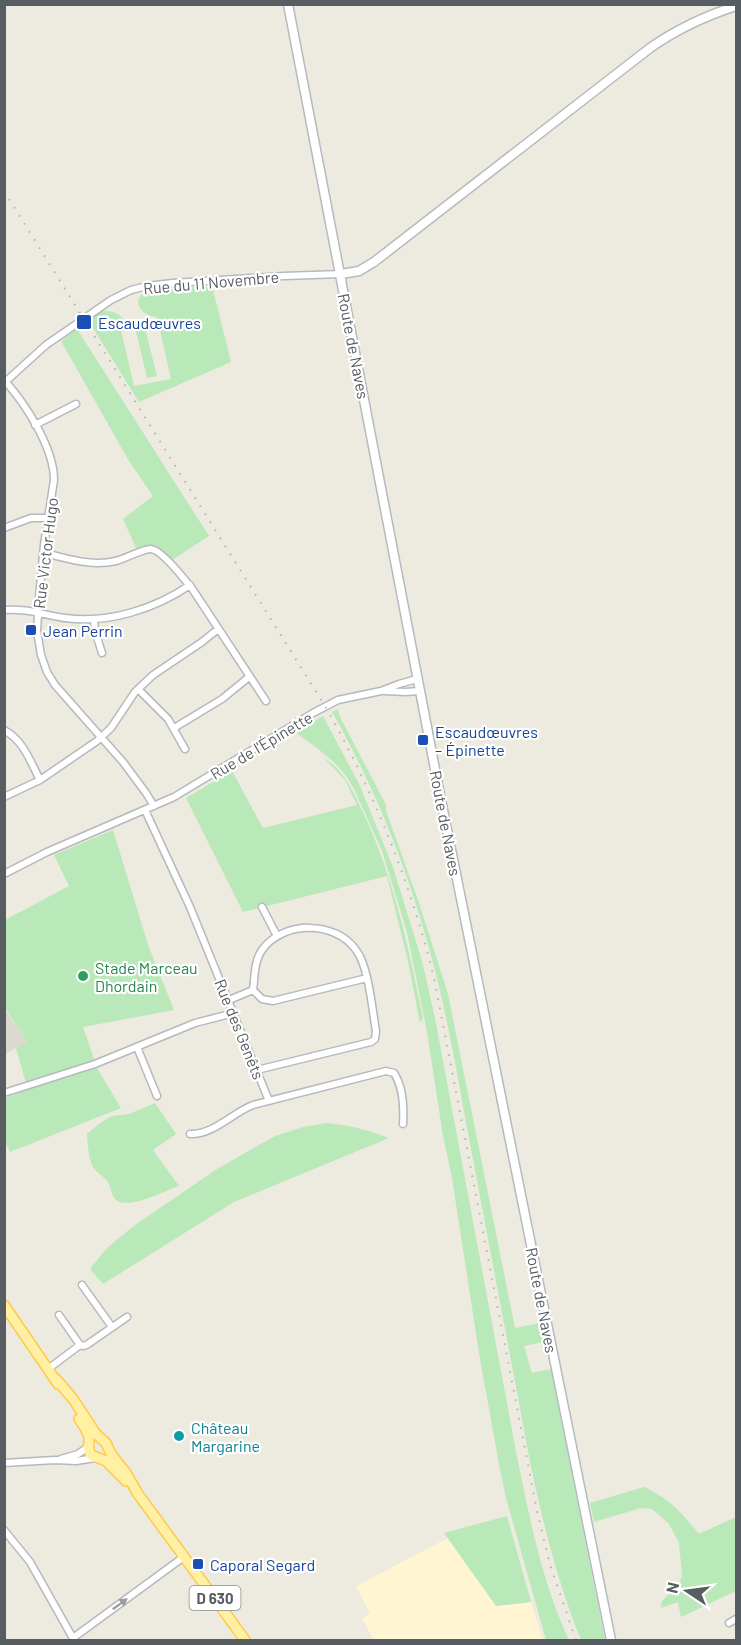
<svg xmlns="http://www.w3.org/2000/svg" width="741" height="1645" viewBox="0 0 741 1645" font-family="Barlow,sans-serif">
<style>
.commercial{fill:#fff5d3}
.education{fill:#ddd9ce}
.green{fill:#b9e8b9}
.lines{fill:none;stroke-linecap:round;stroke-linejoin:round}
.street-casing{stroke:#b5b8be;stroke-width:9}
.secondary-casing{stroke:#b5bac0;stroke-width:11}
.primary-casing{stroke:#ffcb47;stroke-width:12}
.street{stroke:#fff;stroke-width:6}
.secondary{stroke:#fff;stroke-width:8}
.primary{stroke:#fff0a3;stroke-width:9}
.rail{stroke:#b2b3b3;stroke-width:2;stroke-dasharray:1.5 8;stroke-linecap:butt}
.oneway{fill:#9b9ea1}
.transit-dot{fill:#1a4fb4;stroke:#fff;stroke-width:2}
.leisure-dot{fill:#2e9e5b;stroke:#fff;stroke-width:2}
.culture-dot{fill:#0f9aa8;stroke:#fff;stroke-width:2}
.labels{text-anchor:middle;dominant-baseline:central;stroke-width:4.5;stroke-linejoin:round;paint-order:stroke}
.shield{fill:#fff;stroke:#8a8e91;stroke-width:1.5}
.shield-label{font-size:15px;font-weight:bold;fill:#585d62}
.street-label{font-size:16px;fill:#585d62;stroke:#fff}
.transit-label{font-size:16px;fill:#164399;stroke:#fff;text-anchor:start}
.leisure-label{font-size:16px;fill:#27864d;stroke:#fff;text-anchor:start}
.culture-label{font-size:16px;fill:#0d838f;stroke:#fff;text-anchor:start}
</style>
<rect width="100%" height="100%" fill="#edeadf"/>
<path class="commercial" d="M448,1538L496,1606L531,1602L543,1640H371L373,1639L362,1618L370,1614L356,1586Z"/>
<path class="education" d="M4,1008L27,1042L5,1054H4Z"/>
<path class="green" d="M212,286L231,362L139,402L88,320L102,310C113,312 122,312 125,325L120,326L134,386L171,379L157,317C140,316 130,299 148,290Z
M134,323L144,324L157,376L147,378Z
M77,329L209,536L172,560L155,545L146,546L137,550L123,519L153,496L129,461L61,341Z
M338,709L340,717L386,805V811L419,903L448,994L515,1328L540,1323L544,1342L524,1346L532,1373L551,1369L605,1640H581C558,1583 544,1527 531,1467C512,1364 492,1262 473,1159C460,1093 450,1025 432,959C409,872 376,789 332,712Z
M323,716L360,786L393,867L422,961L435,1018L517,1457C530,1519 542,1583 569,1640H546L506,1498L499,1464L480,1359L452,1178L443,1136L427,1032L407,932L382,851L355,791L347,777L336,764L317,748L295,732Z
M324,758C343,769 353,791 362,810C394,878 408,945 423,1018L420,1023L408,961L387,876L243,912L186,798L232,771L263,828L357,805L345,780Z
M113,830L148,945L174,1010L83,1027L97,1068L121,1108L10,1152L5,1142V1098L28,1090L16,1048L27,1042L5,1008V920L69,886L54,855Z
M155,1103L176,1134L153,1150L179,1186C165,1191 129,1210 116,1200C110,1195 112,1185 106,1180C102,1175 96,1172 93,1167C88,1157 88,1144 87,1134L99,1124L112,1116L129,1114Z
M326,1123C349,1125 368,1130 389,1138L234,1202L103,1284L90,1269L107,1248L135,1225L217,1169L275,1136L303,1127Z
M644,1487C671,1500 681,1512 699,1534L736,1517V1591L681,1617L678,1602L661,1608L662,1601L680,1582L682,1575L679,1543L669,1524L652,1509L641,1508L594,1522L590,1503Z
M507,1516L531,1602L496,1606L444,1533Z"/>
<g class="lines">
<g class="street-casing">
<path id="street" d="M6,382C26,405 54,448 54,480L44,545L39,598L37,631L41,655L47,672L55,685L123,762L146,793L154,806
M4,383L46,345L111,300L131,290L147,286L173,283L284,276L341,274
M35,425L76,404
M4,528L31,518H48
M43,553C68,558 90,567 116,561C124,559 145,548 151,549C162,550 186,581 193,590L266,701
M4,610C26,608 44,615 65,618C108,624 155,609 190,585
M94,619L95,631L102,653
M138,689L168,719L185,749
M384,691L406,692L419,691
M174,728L222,699L249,677
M4,730C24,741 30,761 40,780
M4,797L40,780L97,741L111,728L135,692L153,675L202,642L218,629
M145,810L190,907L269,1101
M4,874L47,852L174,797L313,713L338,700L381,691L399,684L417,679
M262,907L277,936
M253,990C255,976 254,961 262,950C283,920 336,921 356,950C369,967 372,1009 376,1031L375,1039L371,1042L257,1070
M253,990L262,999L273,1001L367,978
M229,1000L253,990
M137,1047L157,1096
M4,1093L95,1064L195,1023L234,1013
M190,1134C213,1135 232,1113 253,1105L386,1071L394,1073C403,1087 404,1108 403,1124
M82,1285L112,1327
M59,1315L80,1345
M48,1369L80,1345L84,1346L88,1344L127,1317
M61,1459L78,1454L88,1447
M4,1463L55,1460L76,1461L95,1458
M4,1530L30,1562L74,1640
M729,1623L736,1619
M73,1638L185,1556"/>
</g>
<g class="secondary-casing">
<path id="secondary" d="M288,4L440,795L611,1640
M341,274L359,271L374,262L650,48C677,29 705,16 736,6"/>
</g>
<g class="primary-casing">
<path id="primary" d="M4,1305L58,1384
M56,1379L73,1399L96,1434L106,1443L111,1454L126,1473L138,1494L245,1640
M79,1419C83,1425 89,1432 89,1439C89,1446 87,1449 91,1455L106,1461L126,1481"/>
</g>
<use href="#street" class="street"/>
<use href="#secondary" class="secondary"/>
<use href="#primary" class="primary"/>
<path class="rail" d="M4,191L328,711C375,795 411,884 434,978L537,1511L550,1565L576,1640"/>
</g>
<defs><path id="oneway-solid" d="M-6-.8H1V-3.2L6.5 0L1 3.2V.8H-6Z" transform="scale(1.5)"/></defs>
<use class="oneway" href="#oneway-solid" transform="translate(120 1604) rotate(-36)"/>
<g class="transit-dot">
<rect x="76" y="314" width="16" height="16" rx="3"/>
<rect x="25" y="624" width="12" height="12" rx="3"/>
<rect x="417" y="734" width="12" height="12" rx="3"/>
<rect x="192" y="1558" width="12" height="12" rx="3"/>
</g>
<circle class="leisure-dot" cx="83" cy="976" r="6"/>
<circle class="culture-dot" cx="179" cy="1436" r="6"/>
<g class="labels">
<rect class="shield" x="189.5" y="1586" width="51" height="24" rx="4.5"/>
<g class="shield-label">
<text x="215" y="1598">D 630</text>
</g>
<g class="street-label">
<text transform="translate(211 282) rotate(-5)">Rue du 11 Novembre</text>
<text transform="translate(354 346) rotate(79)">Route de Naves</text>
<text transform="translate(45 553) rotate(-83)">Rue Victor Hugo</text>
<text transform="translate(261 745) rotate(-31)">Rue de l'Épinette</text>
<text transform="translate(446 823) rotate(79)">Route de Naves</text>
<text transform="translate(240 1029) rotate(68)">Rue des Genêts</text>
<text transform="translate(542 1300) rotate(79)">Route de Naves</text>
</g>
<g class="transit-label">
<text x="98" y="322">Escaudœuvres</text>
<text x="43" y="630">Jean Perrin</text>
<text x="435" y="731">Escaudœuvres<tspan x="435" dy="18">– Épinette</tspan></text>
<text x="210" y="1564">Caporal Segard</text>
</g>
<g class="leisure-label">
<text x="95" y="967">Stade Marceau<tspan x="95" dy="18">Dhordain</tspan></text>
</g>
<g class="culture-label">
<text x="191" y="1427">Château<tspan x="191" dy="18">Margarine</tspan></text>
</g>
</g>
<rect width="741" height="1645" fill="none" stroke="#585d62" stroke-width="12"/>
<g transform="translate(687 1591) rotate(283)" stroke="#ffffff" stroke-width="4.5" paint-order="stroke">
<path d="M0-4.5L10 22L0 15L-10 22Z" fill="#585d62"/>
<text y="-9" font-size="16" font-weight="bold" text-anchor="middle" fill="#585d62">N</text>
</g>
</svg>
